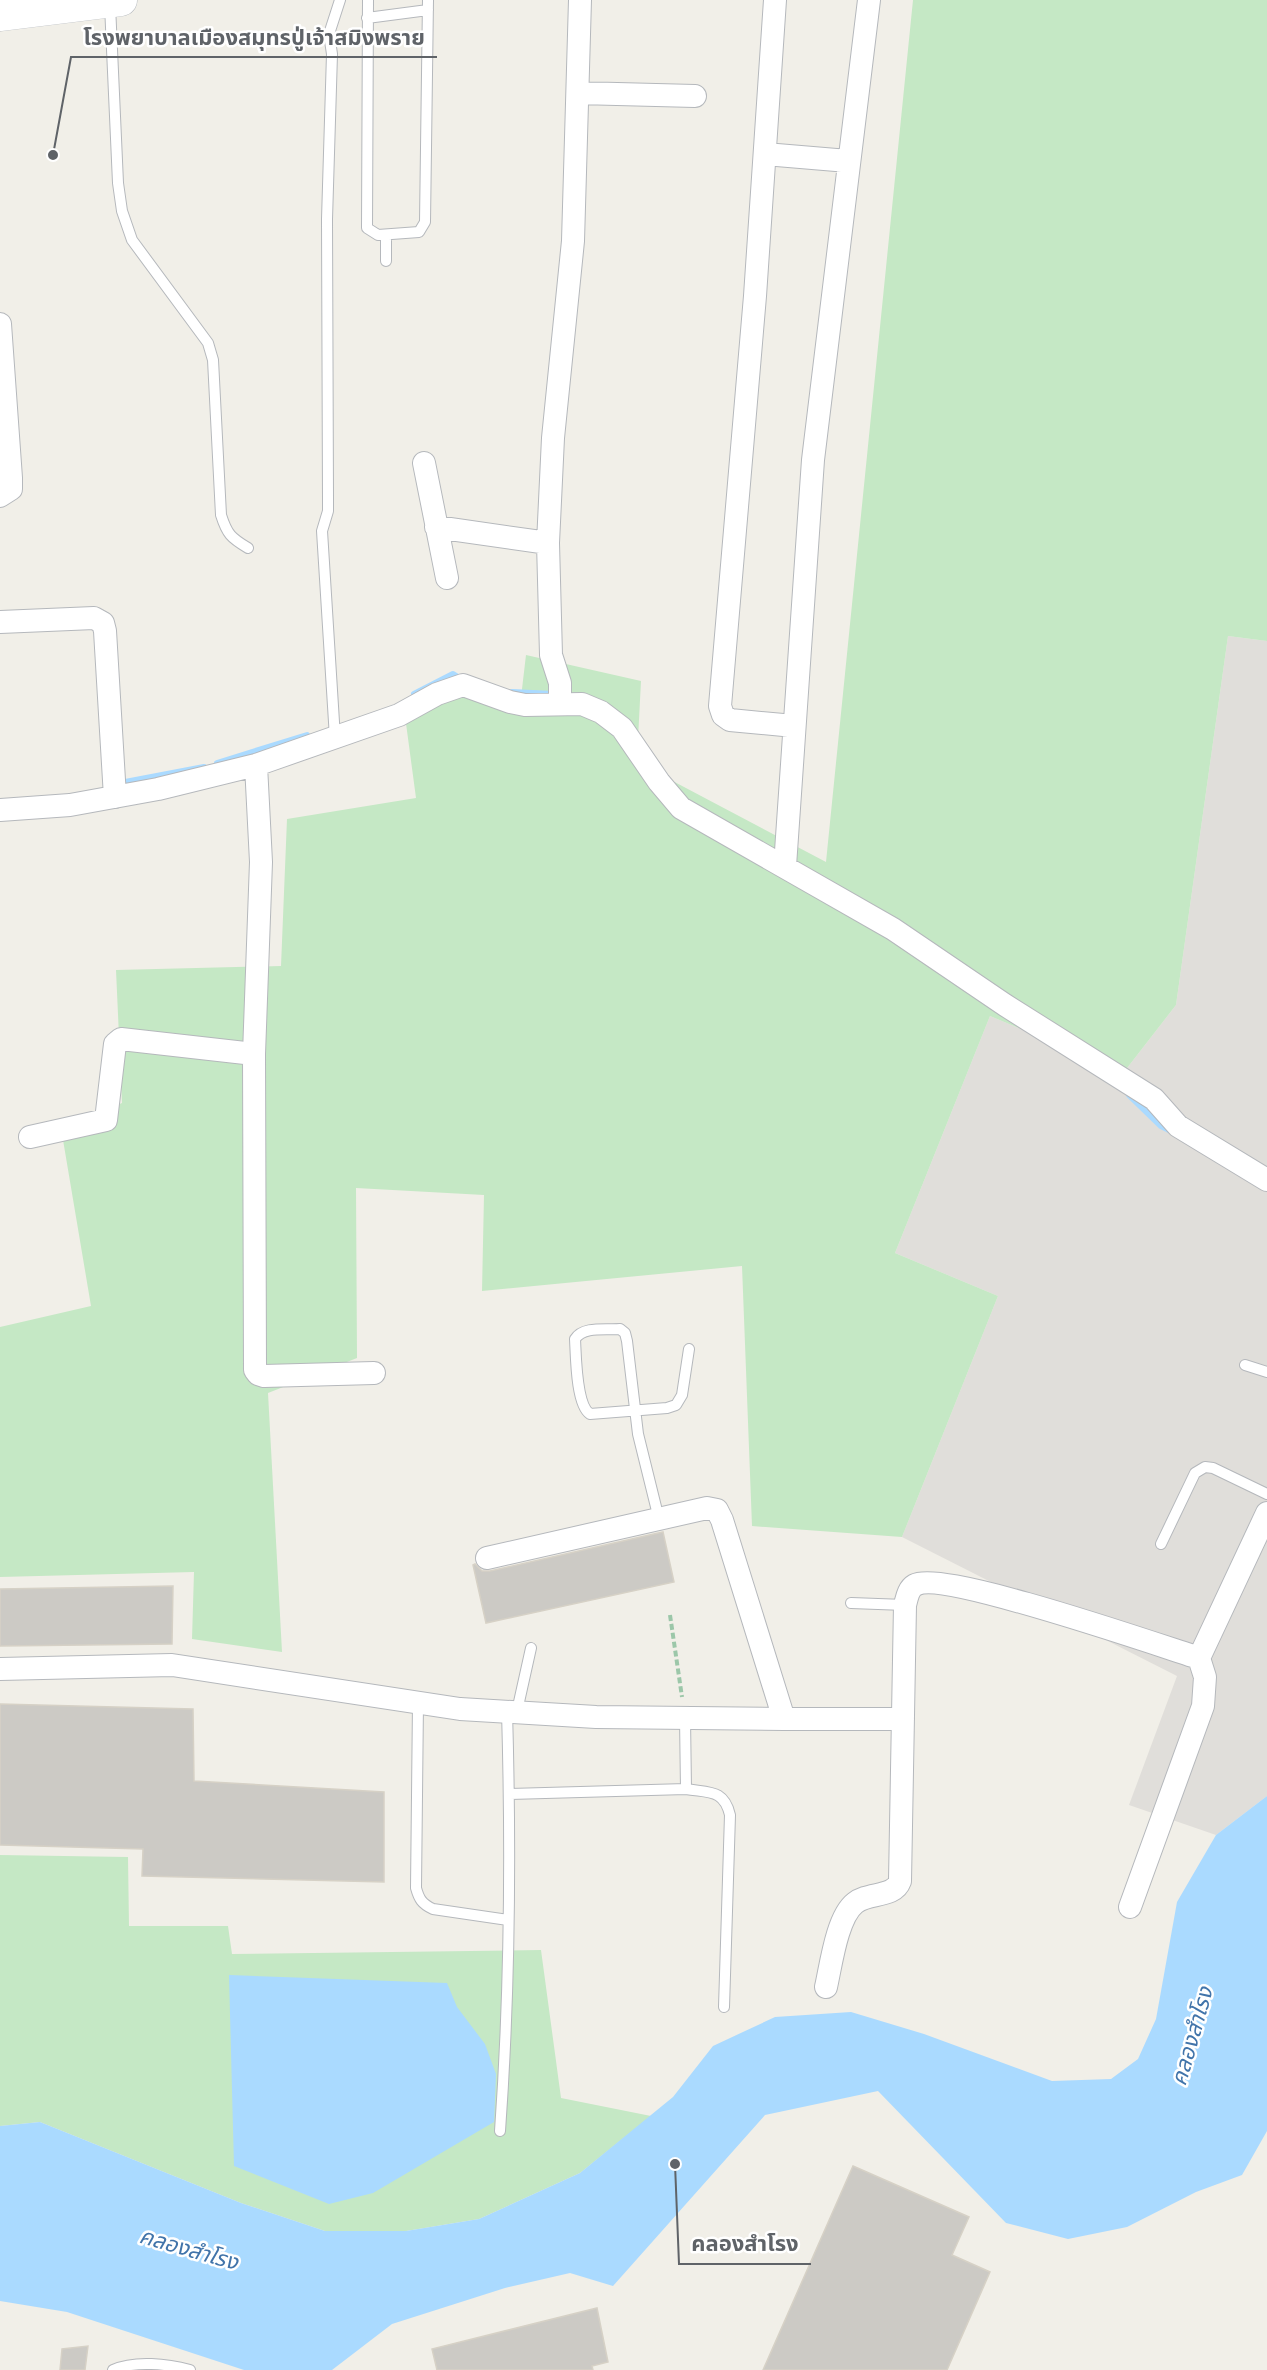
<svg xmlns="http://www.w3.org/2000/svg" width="1267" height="2370" viewBox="0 0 1267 2370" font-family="'Golos Text','Noto Sans Thai',sans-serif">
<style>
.industrial{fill:#e0deda}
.green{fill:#c5e8c5}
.water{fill:#aadaff}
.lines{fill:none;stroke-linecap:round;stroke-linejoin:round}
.stream{stroke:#aadaff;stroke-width:6}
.building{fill:#cccac5;stroke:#d6d1c6;stroke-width:1.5}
.lane-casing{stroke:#b5b8bc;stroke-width:12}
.street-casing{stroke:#b5b8bc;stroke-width:24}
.secondary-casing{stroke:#b6babf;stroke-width:33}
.path{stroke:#9cc7a9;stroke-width:4;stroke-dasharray:6 3;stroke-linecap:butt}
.lane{stroke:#fff;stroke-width:10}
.street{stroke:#fff;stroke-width:22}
.secondary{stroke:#fff;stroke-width:32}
.labels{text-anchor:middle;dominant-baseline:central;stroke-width:5;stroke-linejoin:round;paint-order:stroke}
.water-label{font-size:22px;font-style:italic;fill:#4174aa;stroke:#fff}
.leader{fill:none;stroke:#5f6368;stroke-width:2}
.callout-dot{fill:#5f6368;stroke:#fff;stroke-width:2}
.callout-label{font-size:22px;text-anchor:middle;font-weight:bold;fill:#5f6368;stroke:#fff;stroke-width:5;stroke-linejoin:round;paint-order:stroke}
</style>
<rect width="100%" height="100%" fill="#f1efe8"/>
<path class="industrial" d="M1228,636L1267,641V1796L1216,1835L1129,1805L1177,1676L902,1537L998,1296L895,1253L990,1016L1124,1072L1176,1005Z"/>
<path class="green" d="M913,0H1267V641L1228,636L1176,1005L1124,1072L990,1016L895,1253L998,1296L902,1537L752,1526L742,1266L482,1291L484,1195L356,1188L357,1358L268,1393L282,1652L192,1639L194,1572L0,1577V1327L91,1306L61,1128L122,1103L116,970L281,966L287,819L416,798L403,701L458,696L520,706L526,655L641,681L638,739L667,778L826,862Z
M0,1855L128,1857L129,1926H228L232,1954L541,1950L561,2098L651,2116L580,2173L479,2219L406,2231H325L241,2203L40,2122L0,2126Z"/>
<path class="water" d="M1267,1796V2131L1242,2175L1196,2192L1127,2227L1068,2239L1006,2223L878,2091L765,2115L613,2286L570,2273L505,2288L392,2324L332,2370H244L67,2312L0,2301V2126L40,2122L241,2203L325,2231H406L479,2219L580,2173L673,2097L713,2046L775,2017L851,2012L924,2034L1052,2081L1111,2079L1138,2059L1156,2019L1177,1902L1216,1835Z
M229,1975L447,1983L457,2007L485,2044L496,2074L494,2122L373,2193L329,2204L234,2166Z"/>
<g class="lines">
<path class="stream" d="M512,692L553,694
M414,694L453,674L461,679
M217,763L307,735
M120,783L204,767
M1129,1095L1161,1126L1171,1131"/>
</g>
<path class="building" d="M663,1532L674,1582L486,1623L473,1565L475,1564L482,1571H490Z
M173,1586L172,1644L0,1646V1589Z
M0,1704L193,1709L194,1781L384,1792V1882L142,1876L143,1849L0,1845Z
M853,2166L969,2217L952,2255L990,2272L947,2370H763Z
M597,2308L608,2362L592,2366L593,2370H437L432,2349Z
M88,2346L85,2370H60L62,2349Z"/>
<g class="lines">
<g class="lane-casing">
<path id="lane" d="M368,0L367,228L378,235L419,232L425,222L428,0
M110,5L118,183L122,211L132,240L208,343L213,360L221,515C227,534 231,538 248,548
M367,18L428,10
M386,261V235
M335,738L322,531L328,511V499L327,219L332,54L329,34L340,0
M1245,1365L1267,1372
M659,1519L638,1434L627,1341L625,1333L620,1329C605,1330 583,1326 575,1339C576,1356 576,1405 590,1414L667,1408L676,1405L682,1395L689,1349
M1161,1544L1195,1473L1205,1467L1213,1468L1267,1494
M851,1603L905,1605
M418,1703L416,1888C419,1899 422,1904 433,1909L508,1920
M517,1711L531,1648
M685,1718L686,1789C709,1793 724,1789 730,1815L724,2007
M510,1794L686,1789
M500,2131C510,1991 511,1850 507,1711
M113,2370C135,2360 168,2364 190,2370"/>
</g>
<g class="street-casing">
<path id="street" d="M775,0L755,296L720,706L723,715L730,720L794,726
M578,93L695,96
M765,154L848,161
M0,324L11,478V489L0,496
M424,463L447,578
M436,527L548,543L553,438L573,241L580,0
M548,543L551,655L560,683V704
M0,622L94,618L103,623L105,631L115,797
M0,810L70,805L158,789L256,765L399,715L437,694L463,685L510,702L525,705L582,704L601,712L622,728L659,782L681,808L893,929L1005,1005L1154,1099L1178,1126L1267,1180
M785,866L813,460L869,0
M254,1054L255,1370L258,1374L264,1376L374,1373
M30,1137L106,1120L115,1044L121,1039L254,1054L261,862L256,765
M487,1558L707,1508L717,1510L722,1520L784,1719H903
M0,1669L172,1665L460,1709L596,1717L784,1719
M1130,1907L1203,1706L1205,1677L1199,1658
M826,1987C831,1965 837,1917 855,1903C868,1892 894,1898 900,1881L905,1605C907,1598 908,1589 915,1585C942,1570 1158,1645 1199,1658L1267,1513"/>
</g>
<g class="secondary-casing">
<path id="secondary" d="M0,15L121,0"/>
</g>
<path class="path" d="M670,1615L682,1697"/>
<use href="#lane" class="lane"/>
<use href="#street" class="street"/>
<use href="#secondary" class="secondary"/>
</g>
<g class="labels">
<g class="water-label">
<text transform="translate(1191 2036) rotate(-74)">คลองสำโรง</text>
<text transform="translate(189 2248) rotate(16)">คลองสำโรง</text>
</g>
</g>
<path class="leader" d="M53 155L71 57H437M675 2164L679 2264H811"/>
<g class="callout-dot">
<circle cx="53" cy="155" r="6"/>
<circle cx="675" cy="2164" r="6"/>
</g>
<g class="callout-label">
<text x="254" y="45">โรงพยาบาลเมืองสมุทรปู่เจ้าสมิงพราย</text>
<text x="745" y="2251">คลองสำโรง</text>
</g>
</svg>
